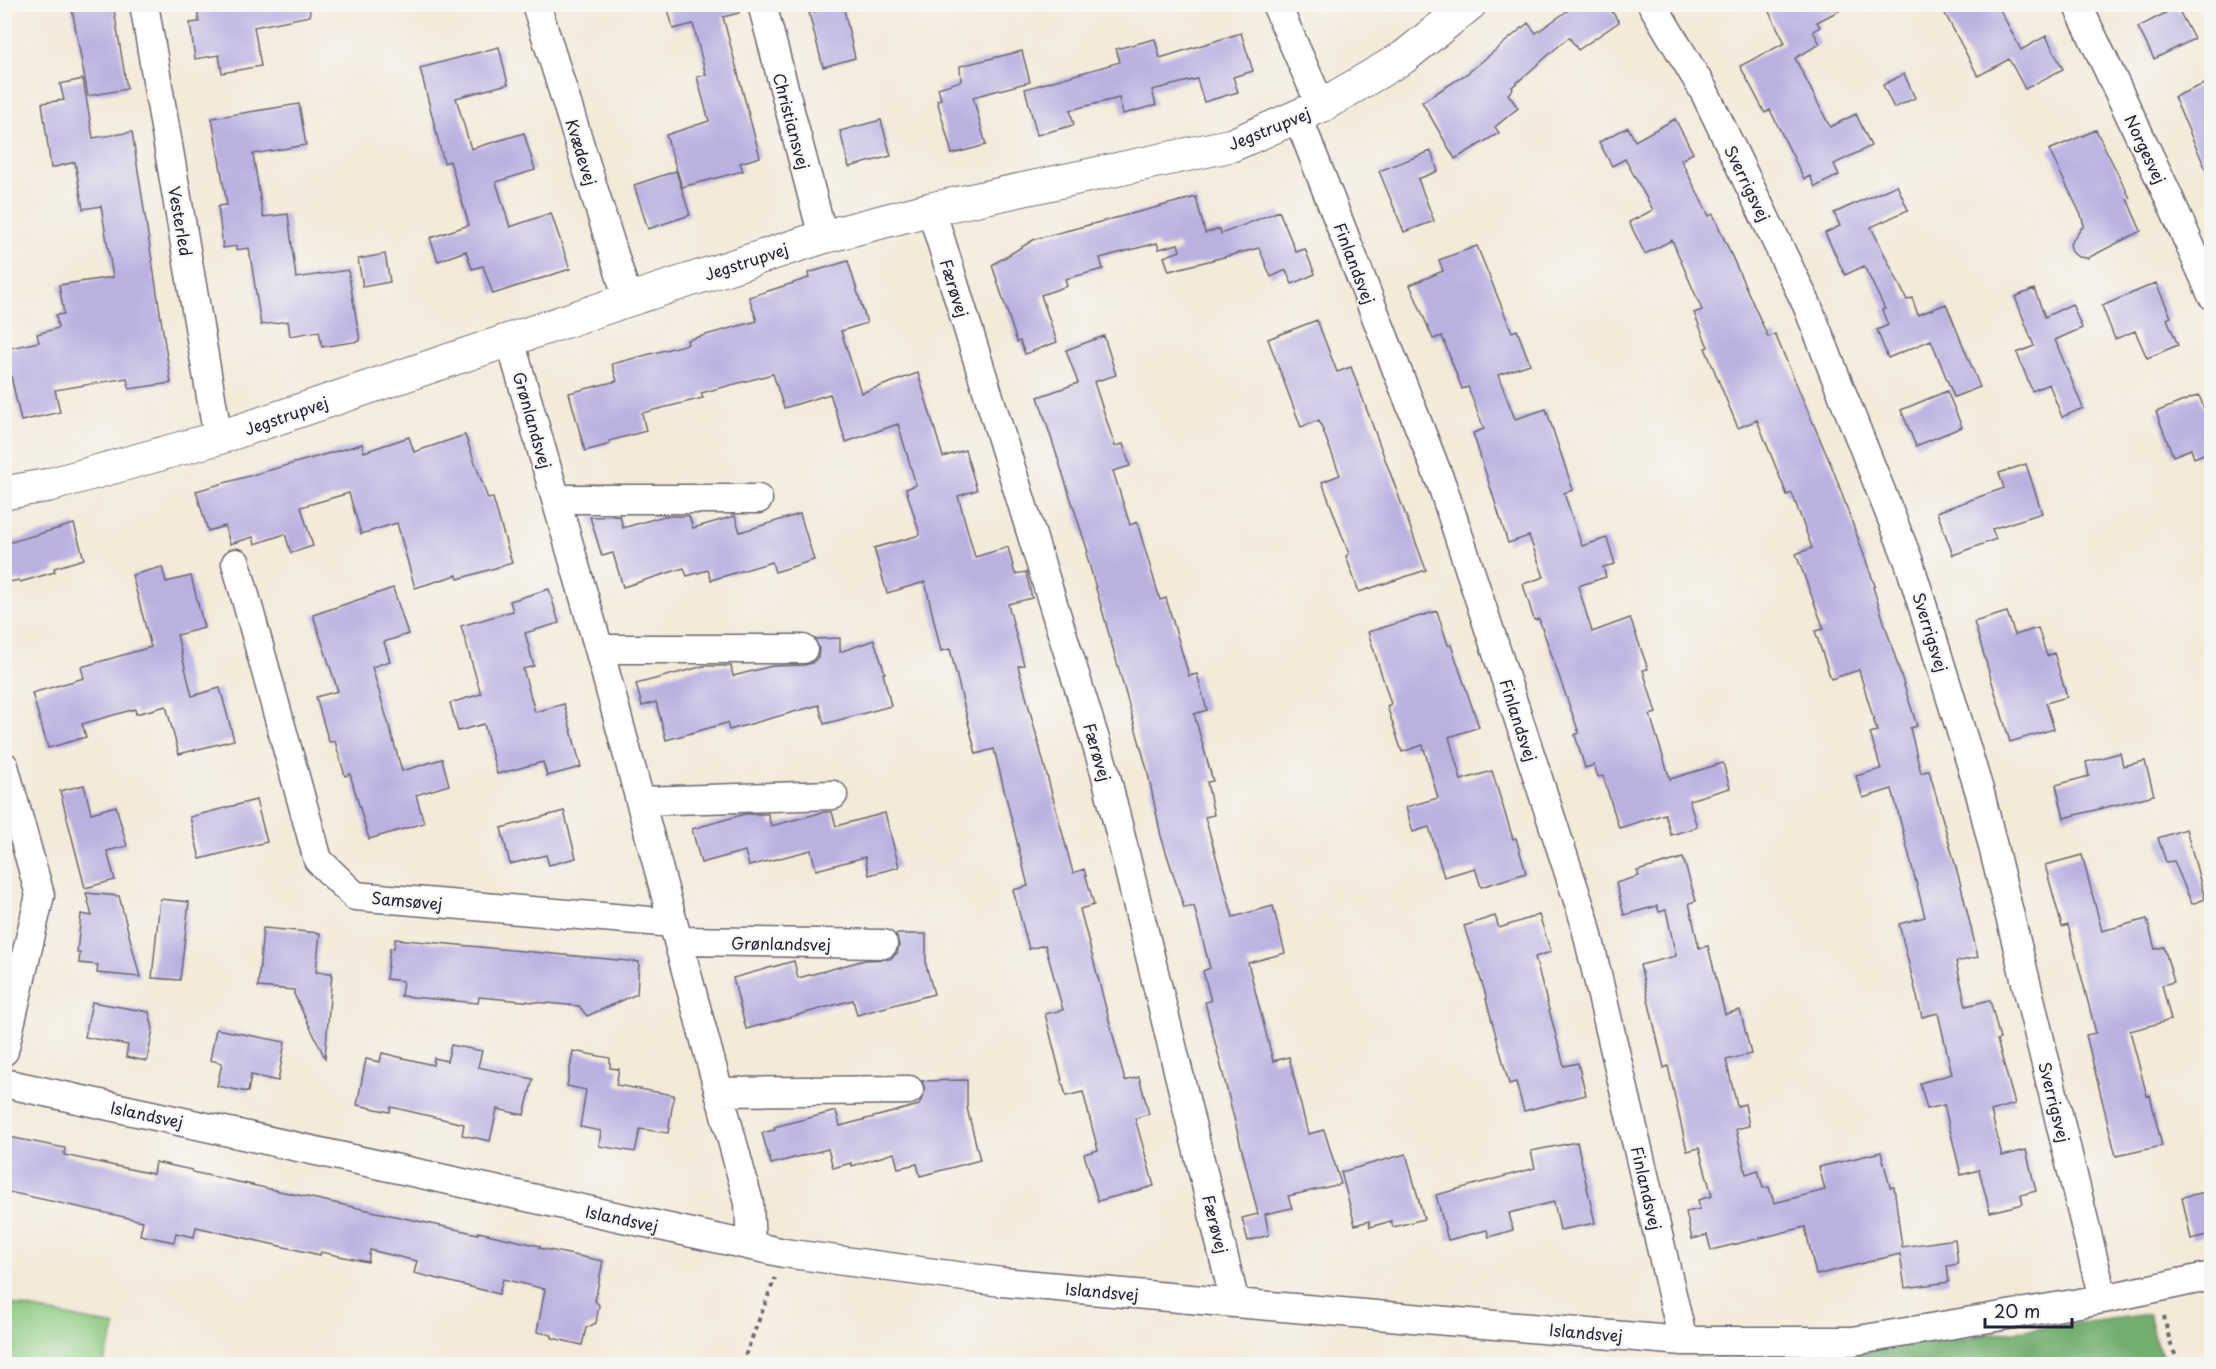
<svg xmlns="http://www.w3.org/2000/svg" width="2216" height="1369" viewBox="0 0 2216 1369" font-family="'Playpen Sans',sans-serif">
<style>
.green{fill:#8dca80;stroke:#58765e;stroke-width:1.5}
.forest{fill:#72ae6e;stroke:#4a6854;stroke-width:1.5}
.building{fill:#bab1e1}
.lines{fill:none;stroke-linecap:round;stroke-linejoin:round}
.minor-casing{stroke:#6c6872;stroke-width:31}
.tertiary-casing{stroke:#6c6872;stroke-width:35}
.path{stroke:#6c6872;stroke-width:4;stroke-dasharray:4.5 4.5;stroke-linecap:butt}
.minor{stroke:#fff;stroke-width:28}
.tertiary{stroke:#fff;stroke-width:33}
.labels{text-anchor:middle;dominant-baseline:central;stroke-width:4.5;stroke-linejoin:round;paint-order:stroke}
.street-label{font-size:16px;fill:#22223b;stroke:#f6f6f2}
</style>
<rect width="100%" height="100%" fill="#f6f6f2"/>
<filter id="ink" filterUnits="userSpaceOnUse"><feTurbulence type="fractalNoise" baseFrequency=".0167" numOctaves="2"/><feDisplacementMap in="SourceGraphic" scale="12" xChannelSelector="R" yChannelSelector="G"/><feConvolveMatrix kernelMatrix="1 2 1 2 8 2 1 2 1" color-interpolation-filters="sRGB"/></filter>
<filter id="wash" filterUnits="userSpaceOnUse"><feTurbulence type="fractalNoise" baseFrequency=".008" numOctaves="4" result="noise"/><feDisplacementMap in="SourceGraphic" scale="24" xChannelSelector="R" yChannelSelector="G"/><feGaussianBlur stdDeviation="1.35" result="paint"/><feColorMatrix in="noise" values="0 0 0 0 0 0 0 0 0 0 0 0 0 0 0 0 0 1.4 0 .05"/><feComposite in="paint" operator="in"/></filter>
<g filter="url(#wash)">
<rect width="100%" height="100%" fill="#f4ead9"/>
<path class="green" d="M4,1303L116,1326L103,1364H5Z"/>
<path class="forest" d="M2149,1314L2154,1339L2167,1364H1691L1695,1359L1814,1357Z"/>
<g id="blocks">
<path class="building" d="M71,4H113L127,89L88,96Z
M196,4H309L310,16L254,27L261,66L222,73L219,55L195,59L190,23L199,22Z
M667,4H738L739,13L723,17L760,157L740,163L743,171L682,187L666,135L709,121L697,77L706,75L693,24L673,29Z
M1577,4H1607L1619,22L1578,50L1569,37L1512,87L1513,89L1508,94L1518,108L1495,127L1499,133L1455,159L1422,102L1468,73L1528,23L1536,33Z
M1765,4H1852L1817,22L1820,27L1813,31L1820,44L1795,58L1830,127L1856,114L1871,146L1834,164L1839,175L1815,187L1810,176L1804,179L1770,110L1765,113L1740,66L1785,43Z
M1940,4H1997L2021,50L2046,36L2063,69L2025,89L2009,59L1978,76Z
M843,5L855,58L823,67L809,13Z
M2177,7L2194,39L2154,59L2138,27Z
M1241,33L1253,71L1233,77L1238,92L1204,102L1197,79L1152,90L1156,105L1123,114L1119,98L1070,110L1074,125L1037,135L1025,89L1120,62L1116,49L1155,39L1160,58Z
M499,47L508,84L456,98L471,149L524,133L535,170L496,182L510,227L551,213L570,269L493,294L483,266L472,269L466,251L438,261L430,238L469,225L450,161L444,163L420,68Z
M1022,51L1030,82L973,97L986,145L952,154L937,100L941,99L938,88L961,81L960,66Z
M1904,74L1915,98L1894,108L1883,85Z
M83,79L93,138L132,132L171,383L129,389L127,378L55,390L60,412L21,421L5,349L39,342L37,334L58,328L56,315L64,314L59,285L113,277L101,206L83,209L75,162L51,168L42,103L64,100L60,84Z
M2211,81V181L2174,97Z
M299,104L306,145L253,154L263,217L288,214L296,278L348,270L360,341L322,347L319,331L290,336L288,321L261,325L249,248L236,250V246L223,248L218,206L227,205L212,118Z
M1675,119L1693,153L1681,160L1709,216L1713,214L1768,337L1775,334L1834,472L1875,586L1873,587L1917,726L1910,728L1921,773L1929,770L1960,882L1978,957L1956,962L1966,1006L1990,1000L2000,1039L1997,1040L2015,1104L1991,1111L2002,1156L2026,1150L2036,1191L2021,1195L2023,1204L1990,1212L1979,1170L1961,1175L1944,1105L1927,1109L1920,1083L1952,1074L1938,1013L1922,1017L1899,924L1925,917L1892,789L1863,798L1856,776L1881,769L1870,733L1877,731L1859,670L1831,679L1815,631L1824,629L1796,554L1812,548L1792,493L1787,495L1757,420L1738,428L1705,348L1708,347L1694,313L1702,310L1672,240L1645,254L1629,222L1653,210L1625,159L1612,166L1599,142L1628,127L1635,141Z
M881,120L891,156L849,167L840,131Z
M2096,130L2130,198L2127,199L2141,231L2088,258L2078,257L2072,252L2070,244L2084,225L2081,215L2049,150Z
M1431,151L1438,171L1418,179L1434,221L1404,232L1379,171Z
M676,171L690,215L648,229L634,185Z
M1897,185L1908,210L1871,227L1907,300L1912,298L1918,315L1946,304L1980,387L1954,397L1931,340L1888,358L1877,330L1888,325L1882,310L1885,309L1864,266L1845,275L1825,233L1840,226L1834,213Z
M1196,197L1205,233L1220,229L1221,234L1279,211L1296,252L1305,249L1315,274L1292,284L1286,270L1271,277L1259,248L1169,271L1164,257L1180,251L1178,244L1159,249L1157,243L1100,258L1103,269L1065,279L1067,286L1041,295L1057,342L1025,354L1020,341L1017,342L992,265L1035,239Z
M1477,246L1512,332L1517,330L1530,364L1498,375L1515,419L1546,409L1573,490L1564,493L1582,546L1607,538L1615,564L1603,567L1606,577L1578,586L1592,632L1630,618L1648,669L1643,670L1656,713L1650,715L1670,779L1723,763L1730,788L1689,800L1697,827L1671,835L1665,814L1619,828L1603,776L1598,777L1594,765L1585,768L1575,735L1579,733L1539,619L1534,620L1523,584L1544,577L1529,536L1508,543L1473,433L1484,429L1468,387L1462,389L1442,336L1433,339L1410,285L1443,271L1439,260Z
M385,254L390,282L363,287L358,259Z
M848,261L867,323L841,331L861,393L918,373L943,457L965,450L977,490L958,496L975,557L1008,547L1015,574L1026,572L1032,598L1008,604L1024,665L1018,666L1073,873L1084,869L1094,905L1080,909L1125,1081L1139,1077L1149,1114L1135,1118L1154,1186L1098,1201L1084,1154L1098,1150L1083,1092L1066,1096L1045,1014L1063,1010L1045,945L1029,949L1013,890L1028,886L994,749L976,754L950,649L941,651L925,582L887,593L874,548L920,535L906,489L916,485L898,424L846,442L830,394L784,408L773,374L701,393L703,398L642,413L646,431L609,441L610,444L585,451L569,393L617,381L612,364L688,344L687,340L757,321L749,297L809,278L808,273Z
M2156,283L2171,317L2167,319L2178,345L2147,358L2135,331L2115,339L2102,306Z
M2034,289L2045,317L2072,304L2082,328L2055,340L2083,408L2062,417L2049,384L2032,391L2017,353L2034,346L2015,297Z
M1317,320L1337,372L1351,367L1426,570L1359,592L1347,559L1346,556L1349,554L1322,482L1340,475L1319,420L1301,427L1268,339Z
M1104,336L1116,375L1094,382L1115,446L1123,444L1130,466L1113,471L1130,525L1137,522L1160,600L1166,598L1189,676L1197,674L1207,710L1194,714L1213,781L1207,782L1214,815L1205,817L1233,917L1273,906L1285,953L1248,963L1273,1061L1289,1057L1308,1134L1324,1130L1341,1184L1288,1196L1292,1208L1265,1214L1269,1235L1248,1241L1242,1218L1258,1214L1205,1002L1211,1001L1203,971L1210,968L1194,906L1184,908L1161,836L1147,769L1086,553L1088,552L1038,397L1078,383L1066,350Z
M1947,391L1962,427L1916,446L1901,410Z
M2199,395L2211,427V451L2194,458L2191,449L2173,456L2156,412Z
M465,435L488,499L493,498L512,563L458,579L457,575L415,588L397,523L361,534L349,493L301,507L313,546L291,553L285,534L255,544L253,537L230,544L225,526L208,531L196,491L362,444L364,452L409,437L414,452Z
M2026,464L2042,513L1992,529L1996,539L1953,555L1937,512L2004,488L1999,473Z
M800,514L814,560L775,572L772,562L711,580L708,570L687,576L684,568L623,587L613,553L602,556L590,517L620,516L623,528L664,516H689L693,528L735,516L740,532Z
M74,524L84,559L54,568L55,572L20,582L19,580L4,583V544Z
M162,567L166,582L191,576L204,628L177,635L192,696L220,688L234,740L179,754L166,706L136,714L135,709L82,724L86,737L48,748L32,693L84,678L81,667L151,647L132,575Z
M393,588L408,634L384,642L390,661L372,667L402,771L442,759L449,785L416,795L424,823L369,839L350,774L345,776L335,741L329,742L316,697L338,691L313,615Z
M549,589L559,623L525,633L534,666L523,669L535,712L564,704L581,767L547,776L543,762L497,774L484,724L458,731L450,703L481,694L461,626L513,611L510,601Z
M1437,611L1448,645H1451L1479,727L1449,737L1461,780L1492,771L1513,839L1516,838L1526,873L1481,887L1475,868L1444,877L1429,827L1413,832L1406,807L1438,798L1423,745L1402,752L1387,706L1391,704L1368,632Z
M2007,612L2015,635L2038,628L2047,656L2054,653L2067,697L2046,703L2054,729L2010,742L1974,622Z
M840,638V652L874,640L885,673H883L891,706L824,724L819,705L729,730L727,723L666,740L656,702L642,706L636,684L704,666H731L733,676L772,666L804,665L812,663L818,657L819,648L815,639Z
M2120,753L2123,766L2145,761L2154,795L2064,818L2056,785L2089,776L2086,762Z
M84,785L91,813L116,806L127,846L107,851L115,880L85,888L60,791Z
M256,800L267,842L200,859L190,817Z
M564,811L576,858L549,865L546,855L510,864L501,828Z
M824,812H832L836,826L885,813L899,867L869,875L865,857L816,870L811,850L749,866L745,851L701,863L692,829L745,814H768L771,826Z
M2186,829L2205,899L2192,904L2174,861L2166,862L2158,838Z
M2082,855L2102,931L2147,919L2155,949L2164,947L2174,982L2162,985L2171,1020L2130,1031L2147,1096L2150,1095L2162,1146L2116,1156L2086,1035L2096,1033L2068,925L2062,927L2045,865Z
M1683,858L1696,901L1689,903L1699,948L1708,946L1725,1014L1740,1010L1751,1054L1726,1060L1737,1106L1745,1104L1749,1126L1736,1129L1746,1174L1758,1170L1763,1188L1769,1187L1774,1203L1825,1190L1819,1167L1881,1152L1890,1187H1894L1902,1247L1955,1239L1958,1264L1947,1266L1949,1282L1905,1288L1900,1254L1816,1275L1805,1227L1711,1250L1707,1235L1692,1239L1686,1212L1700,1209L1698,1200L1712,1196L1699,1148L1687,1151L1668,1066L1664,1068L1640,965L1676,956L1666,910L1659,912L1657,906L1624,915L1616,883L1639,876L1637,871Z
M86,893L119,896L140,977L97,973L98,965L79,963L80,953H77L81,914L92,916Z
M160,899L189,902L180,980L152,978Z
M1539,915L1551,952L1535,957L1564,1066L1578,1063L1586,1095L1524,1111L1516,1082L1509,1084L1486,999H1487L1464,926L1495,916L1499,928Z
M263,928L320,933L316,972L332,973L325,1058L294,994V990L258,987Z
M896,934H926V965L934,994L857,1015L853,1000L746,1029L733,978L794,961L798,978L865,960L890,959L897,953L899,945Z
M395,939L639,962L637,994L587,1016L579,1006L479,997L478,1003L401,996L403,981L386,979L390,948H394Z
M92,1002L149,1012L153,1029L147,1061L126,1057L128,1045L85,1037Z
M216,1029L285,1042L278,1081L251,1075L248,1092L217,1086L222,1063L210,1060Z
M451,1045L482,1051L478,1067L533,1079L524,1115L497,1109L490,1141L462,1135L464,1124L391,1107L390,1112L357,1105L366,1059L380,1062L382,1053L433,1065L434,1058L447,1061Z
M573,1051L610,1058V1068L619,1069L616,1085L674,1095L668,1133L640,1129L635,1152L599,1146L601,1131L580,1127L586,1090L567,1086Z
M967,1080V1108L980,1160L920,1176L917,1164L898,1168L894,1153L852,1166L851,1163L833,1168L828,1149L771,1164L762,1133L775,1130L774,1127L836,1111L840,1126L919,1105L925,1090L922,1081Z
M4,1136L65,1148L64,1155L153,1174L155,1162L192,1170V1172L478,1234V1232L540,1246L539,1248L603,1261L595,1301L599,1305L596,1323L586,1328L582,1345L552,1338V1335L537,1332L545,1289L503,1279L499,1294L414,1273L417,1261L370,1250L368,1262L321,1252L320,1255L196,1227L194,1237L176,1233L174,1242L140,1235L143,1221L4,1191Z
M1577,1142L1595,1223L1560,1230L1554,1202L1509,1213L1513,1230L1489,1237L1487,1230L1448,1240L1436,1195L1535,1168L1531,1151Z
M1406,1154L1424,1219L1393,1227L1391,1221L1370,1227L1369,1221L1355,1225L1341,1172Z
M2211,1191V1234L2191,1239L2182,1197Z"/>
</g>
</g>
<g filter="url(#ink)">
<use href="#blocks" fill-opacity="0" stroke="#6c6872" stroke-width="1.5"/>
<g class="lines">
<g class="minor-casing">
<path id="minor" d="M144,4L218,438
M536,4L628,300
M762,4L823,237
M1276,4L1321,106
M1652,4L1704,91L1807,305L1909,562L1980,793L2103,1299
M2077,4L2165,189L2212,295
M1298,117L1443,488L1584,919L1683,1341
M931,209L1105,772L1235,1303
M510,340L599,649L749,1203L751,1246
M556,499H758
M236,563L318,860L355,896L673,923
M599,649H803
M4,766L40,895L4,1051
M640,801L833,795
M679,941L883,944
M4,1083L784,1253L1002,1282L1235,1303L1683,1341H1853L2103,1299L2212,1276
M719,1092L909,1090"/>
</g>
<g class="tertiary-casing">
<path id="tertiary" d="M4,493L49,485L218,438L628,300L823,237L931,209L1232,145L1321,106L1404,57L1470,4"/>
</g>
<path class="path" d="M2164,1316C2168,1332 2170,1353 2183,1364
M742,1364L775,1278"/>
<use href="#minor" class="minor"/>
<use href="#tertiary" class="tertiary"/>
</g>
</g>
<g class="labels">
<g class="street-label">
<text transform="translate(792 121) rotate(75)">Christiansvej</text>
<text transform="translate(1269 128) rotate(-22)">Jegstrupvej</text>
<text transform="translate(2146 149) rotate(65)">Norgesvej</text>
<text transform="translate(582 152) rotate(73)">Kvædevej</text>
<text transform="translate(1748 183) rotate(64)">Sverrigsvej</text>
<text transform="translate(181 221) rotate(80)">Vesterled</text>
<text transform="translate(746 261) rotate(-18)">Jegstrupvej</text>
<text transform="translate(1355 263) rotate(69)">Finlandsvej</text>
<text transform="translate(955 288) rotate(73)">Færøvej</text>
<text transform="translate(286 415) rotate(-19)">Jegstrupvej</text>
<text transform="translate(533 420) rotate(74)">Grønlandsvej</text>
<text transform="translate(1931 632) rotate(73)">Sverrigsvej</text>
<text transform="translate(1519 720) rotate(72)">Finlandsvej</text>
<text transform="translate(1098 752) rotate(74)">Færøvej</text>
<text transform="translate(407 900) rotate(5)">Samsøvej</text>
<text transform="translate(781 943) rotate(1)">Grønlandsvej</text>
<text transform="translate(2055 1102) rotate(76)">Sverrigsvej</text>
<text transform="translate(147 1114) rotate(12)">Islandsvej</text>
<text transform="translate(1647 1188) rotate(77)">Finlandsvej</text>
<text transform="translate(622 1218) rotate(12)">Islandsvej</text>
<text transform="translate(1216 1224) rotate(76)">Færøvej</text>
<text transform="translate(1102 1291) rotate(5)">Islandsvej</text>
<text transform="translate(1586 1332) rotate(5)">Islandsvej</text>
</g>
</g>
<rect width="2216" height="1369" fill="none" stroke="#f6f6f2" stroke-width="24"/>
<path d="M1985 1318v9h87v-9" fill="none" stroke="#22223b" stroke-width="3"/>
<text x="1994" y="1318" font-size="18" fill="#22223b" stroke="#f6f6f2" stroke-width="4.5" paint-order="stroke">20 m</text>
</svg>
